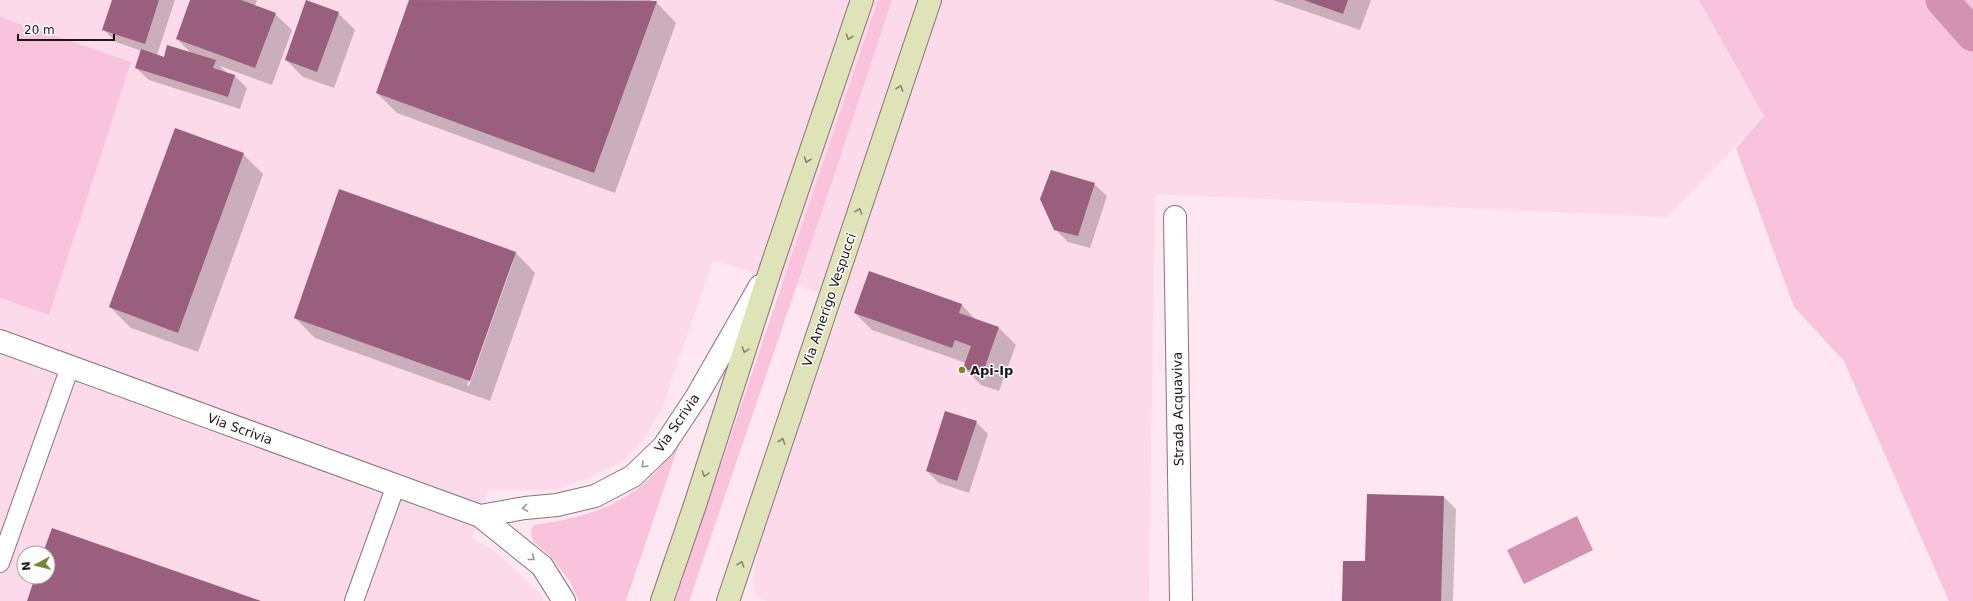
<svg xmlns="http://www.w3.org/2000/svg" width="1973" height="601" viewBox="0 0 1973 601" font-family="'DejaVu Sans',sans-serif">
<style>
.built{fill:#fddae9;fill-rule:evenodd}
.green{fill:#f9c3db}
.water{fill:#d292b0}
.shadow{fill:#0003;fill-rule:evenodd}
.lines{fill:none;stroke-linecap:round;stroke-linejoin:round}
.canal{stroke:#d292b0;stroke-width:33}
.building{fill:#9a5f7c}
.lane-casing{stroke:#8a727c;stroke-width:20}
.street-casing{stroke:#8a727c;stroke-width:24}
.secondary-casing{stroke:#8a727c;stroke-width:24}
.lane{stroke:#fff;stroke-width:18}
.street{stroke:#fff;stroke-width:22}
.secondary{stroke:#dfe3b8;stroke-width:22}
.oneway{stroke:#888670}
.oneway2{stroke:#9a9698}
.poi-dot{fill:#7b8532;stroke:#fcfcfc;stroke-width:1.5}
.labels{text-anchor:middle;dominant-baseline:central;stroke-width:3;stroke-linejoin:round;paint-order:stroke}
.street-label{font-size:13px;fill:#1e1519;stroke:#fcfcfc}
.poi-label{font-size:13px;font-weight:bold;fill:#1e1519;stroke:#fcfcfc;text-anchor:start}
</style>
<rect width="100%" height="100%" fill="#fee7f1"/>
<path class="built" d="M0,0H1699L1764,116L1667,217L1155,194L1149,601H767L758,598L752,582L760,544L843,300L713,260L663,406L644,439L623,461L586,479L555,490H489L472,538L495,551L540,594L543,601H0ZM24,553H48V577H24Z"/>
<path class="green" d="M878,0H892L833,179L689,601H675Z
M1699,0H1973V601H1949L1844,361L1794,307L1736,148L1764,116Z
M0,17L131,62L49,315L0,298Z
M681,438L626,601H579L570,581L549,555L533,541L531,530L534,525C577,519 620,508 651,477C662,466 671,450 681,438Z"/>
<path class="water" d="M1577,516L1593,550L1524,584L1507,550Z"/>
<path class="shadow" d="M113,0H175L157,55L165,58L191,53L177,39L191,0H257L255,6L275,14L292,30L272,85L220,66L228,74L235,76L247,88L240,109L149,80L136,68L142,51L116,42L104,30Z
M411,0H650L656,2L676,23L615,193L397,113L377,93Z
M1273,0H1371L1360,30Z
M338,13L355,30L334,88L303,77L286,60Z
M243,154L263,174L198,352L131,328L110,307Z
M1094,184L1107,196L1090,248L1068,242L1055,229Z
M515,252L535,273L490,401L315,338L295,318ZM511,262H513L469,386L467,385Z
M870,272L962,305L976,320L999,328L1016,345L999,391L981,385L964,368L966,363L872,330L855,313Z
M976,422L988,434L969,493L939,483L927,471Z
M1444,497L1456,509L1453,601H1343L1366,562Z"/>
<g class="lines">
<path class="canal" d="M1942,0L1973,35"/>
</g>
<path class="building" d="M112,0H159L145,44L102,30Z
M190,0H241L276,13L255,68L176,39Z
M306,0L339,12L317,72L285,60Z
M409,0L657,1L594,173L376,93Z
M1304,0H1348L1343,14Z
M167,45L216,60L213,68L235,75L228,97L135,68L141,49L164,57Z
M175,128L244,153L178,333L109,307Z
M1051,170L1095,183L1078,236L1054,230L1040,199Z
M339,189L516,252L470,381L294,318Z
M869,271L962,304L959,313L999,327L982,375L963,368L971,346L955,340L952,348L854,313Z
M945,411L977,421L957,481L926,471Z
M1367,494L1444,496L1441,601H1342L1343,561H1365Z
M52,528L261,601H27L35,577H48V553H43Z"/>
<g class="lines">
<g class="lane-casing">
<path id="lane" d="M0,563L70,367
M354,601L396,485"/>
</g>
<g class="street-casing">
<path id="street" d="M1175,217L1181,601
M0,341L480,516L542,566L564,601
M480,516L525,508L557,505L595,496L633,476L664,446L697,396L760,286"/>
</g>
<g class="secondary-casing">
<path id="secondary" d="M662,601L695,505L771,268L862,0
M728,601L930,0"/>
</g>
<use href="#lane" class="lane"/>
<use href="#street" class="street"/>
<use href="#secondary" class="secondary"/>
</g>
<defs><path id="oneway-chevron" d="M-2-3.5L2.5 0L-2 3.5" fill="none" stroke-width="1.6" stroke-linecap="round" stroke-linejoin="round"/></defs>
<g class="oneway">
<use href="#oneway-chevron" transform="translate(849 37) rotate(109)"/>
<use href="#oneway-chevron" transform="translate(900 88) rotate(-71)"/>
<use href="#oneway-chevron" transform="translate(807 160) rotate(109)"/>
<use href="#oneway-chevron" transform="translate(859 211) rotate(-71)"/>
<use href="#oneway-chevron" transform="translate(745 350) rotate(108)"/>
<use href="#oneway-chevron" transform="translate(782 441) rotate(-71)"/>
<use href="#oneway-chevron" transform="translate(705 474) rotate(108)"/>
<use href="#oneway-chevron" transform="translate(741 564) rotate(-71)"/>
</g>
<g class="oneway2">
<use href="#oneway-chevron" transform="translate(644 465) rotate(136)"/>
<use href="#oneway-chevron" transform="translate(525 508) rotate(172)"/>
<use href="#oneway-chevron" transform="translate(532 558) rotate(39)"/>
</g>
<circle class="poi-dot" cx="962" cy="370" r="4"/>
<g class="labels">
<g class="street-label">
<text transform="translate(829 300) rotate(-71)">Via Amerigo Vespucci</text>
<text transform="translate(1178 409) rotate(-91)">Strada Acquaviva</text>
<text transform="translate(677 423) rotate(-55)">Via Scrivia</text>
<text transform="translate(240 429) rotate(20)">Via Scrivia</text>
</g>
<g class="poi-label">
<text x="970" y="370">Api-Ip</text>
</g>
</g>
<g transform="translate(36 565) rotate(263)"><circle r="19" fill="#fcfcfc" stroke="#a3a0a1"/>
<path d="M0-3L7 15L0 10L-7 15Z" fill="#7b8532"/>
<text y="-6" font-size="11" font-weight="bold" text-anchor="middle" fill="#1e1519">N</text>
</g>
<path d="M18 34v6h96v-6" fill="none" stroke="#1e1519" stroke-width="2"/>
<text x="24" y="34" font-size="12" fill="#1e1519" stroke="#fcfcfc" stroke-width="3" paint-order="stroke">20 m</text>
</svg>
